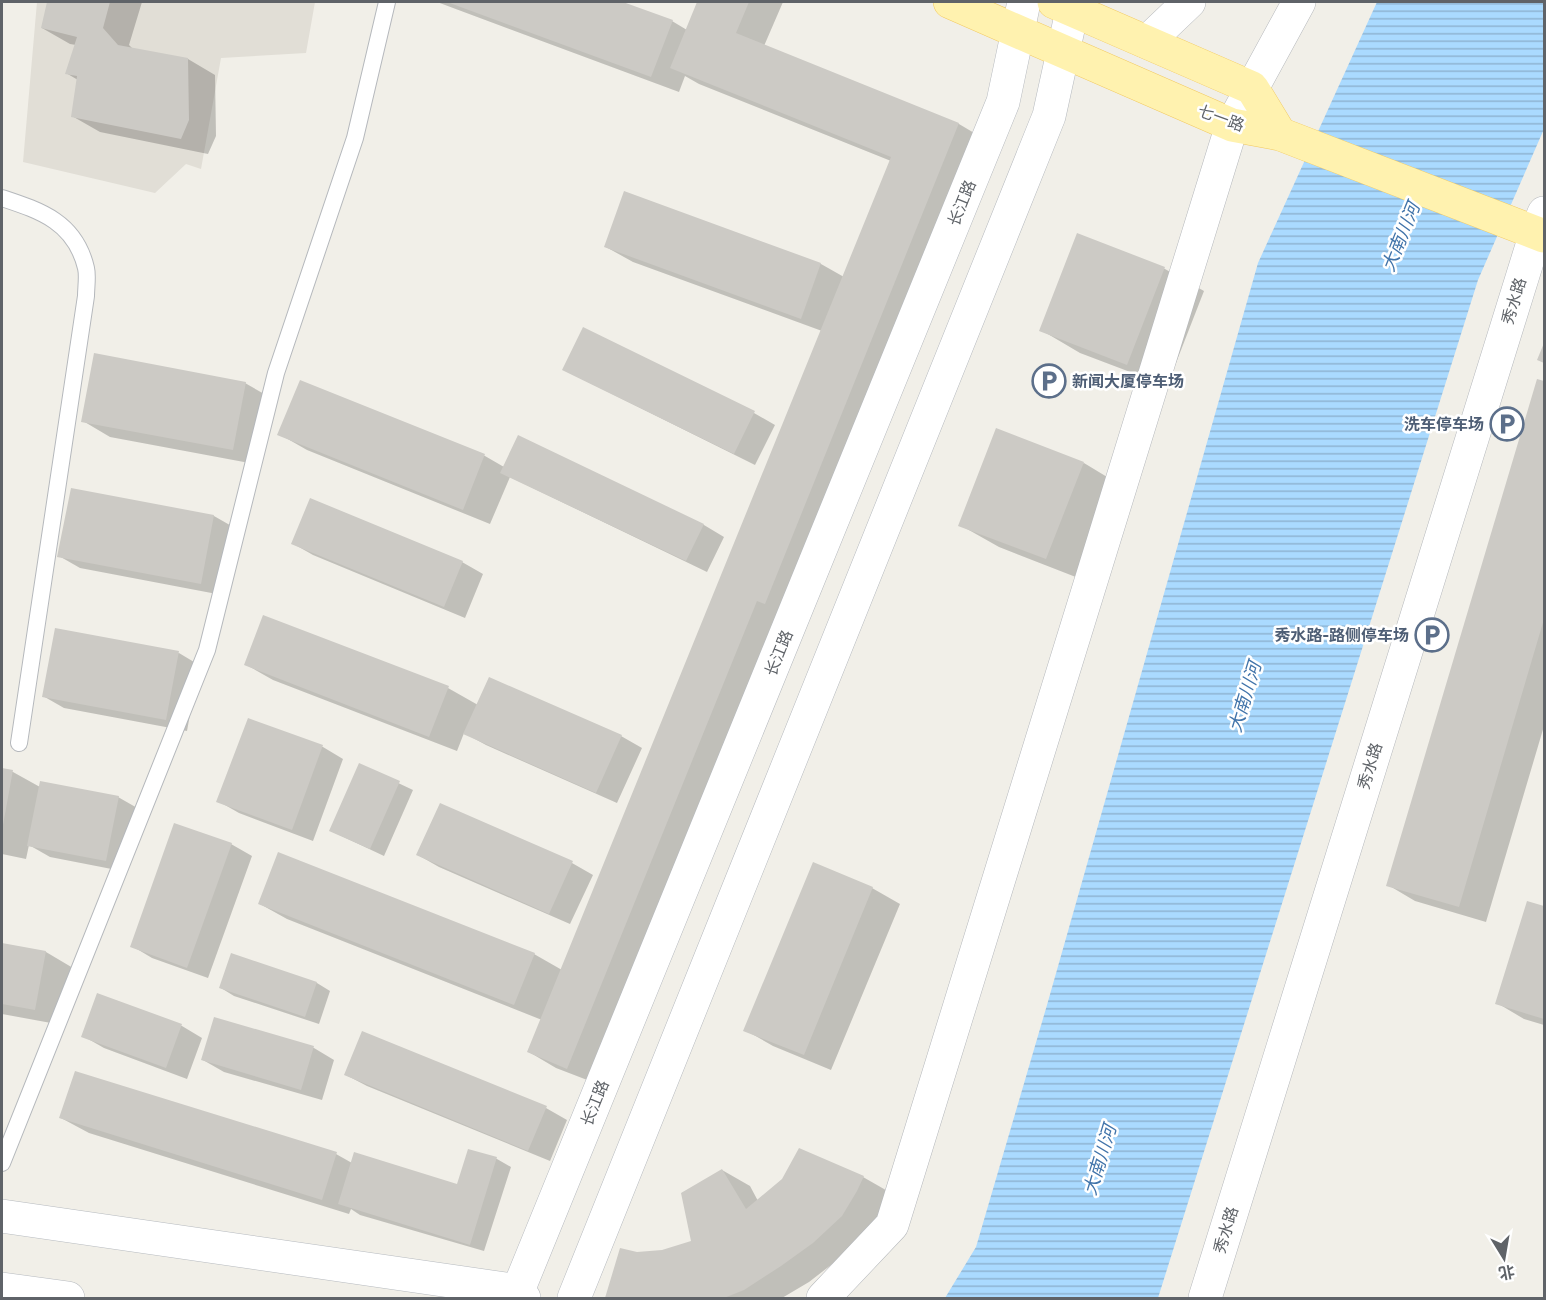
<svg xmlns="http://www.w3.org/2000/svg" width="1546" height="1300" viewBox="0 0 1546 1300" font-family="'Fira Sans','Noto Sans SC',sans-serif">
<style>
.education{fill:#e1ded6}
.water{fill:url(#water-rules)}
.shadow{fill:#0003}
.building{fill:#cccac5}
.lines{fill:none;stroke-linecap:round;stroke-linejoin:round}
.lane-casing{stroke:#b5b8bc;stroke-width:18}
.street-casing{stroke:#b5b8bc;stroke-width:34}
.secondary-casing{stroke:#b6babf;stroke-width:34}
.primary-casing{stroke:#f2c960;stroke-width:34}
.lane{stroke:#fff;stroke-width:16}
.street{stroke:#fff;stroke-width:33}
.secondary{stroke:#fff;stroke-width:33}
.primary{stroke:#fff2af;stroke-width:33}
.labels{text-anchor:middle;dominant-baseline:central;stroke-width:5;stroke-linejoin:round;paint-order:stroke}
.street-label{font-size:16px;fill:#5f6368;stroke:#fff}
.service-label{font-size:16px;font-weight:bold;fill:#4e5e75;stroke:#fff;text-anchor:end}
.water-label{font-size:18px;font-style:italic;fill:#4174aa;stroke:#fff}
</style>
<defs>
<pattern id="water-rules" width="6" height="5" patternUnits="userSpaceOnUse" patternTransform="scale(1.5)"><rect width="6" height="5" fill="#aadaff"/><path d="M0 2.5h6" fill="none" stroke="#8eb4d2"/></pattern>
</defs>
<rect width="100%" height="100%" fill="#f1efe8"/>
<path class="education" d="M37,2H315L306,53L221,58L201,169L186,164L155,193L23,162Z"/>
<path class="water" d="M1377,2H1544V129L1478,280L1158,1298H945L976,1247L1047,1005L1258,263Z"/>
<path class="shadow" d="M48,2H142L129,45L133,49L188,59L215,75L216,136L208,154L100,132L72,116L78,80L66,73L76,45L70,44L42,28Z
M437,2H619L672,21L687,30L699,2H783L764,46L959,124L986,140L595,1083L556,1068L529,1052L542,1020L287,919L260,904L534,954L562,970L822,331L633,262L606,247L625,193L821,264L844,277L891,161L699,84L685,76L679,92Z
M1078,235L1165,269L1204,291L1167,386L1080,353L1041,330Z
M564,370L754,413L775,425L755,465Z
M1538,381L1544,383V726L1486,922L1415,901L1388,885Z
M301,382L485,456L504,467L519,437L704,525L724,537L707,572L510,477L490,524L307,450L279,434Z
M245,383L273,399L260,465L110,437L83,421Z
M1084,463L1122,486L1086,581L999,547L960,525Z
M72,490L214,516L235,528L222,595L80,568L59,556Z
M292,543L462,562L483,574L465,618L313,555Z
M179,653L199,665L187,731L64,708L43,696Z
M245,664L448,688L478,705L621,736L642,748L617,803L486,745L464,733L457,751L273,680Z
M249,720L323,747L343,759L313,841L239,813L218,801Z
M360,765L413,790L384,856L331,831Z
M2,769L13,772L40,787L118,797L139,809L127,872L50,857L29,845L26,859L2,854Z
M231,844L252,856L208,978L152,958L132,946Z
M418,855L572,863L593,875L570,924L439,867Z
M872,888L900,904L831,1070L773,1046L745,1030Z
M1528,903L1544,908V1025L1524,1019L1497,1003Z
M2,944L46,952L73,968L62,1025L2,1014Z
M317,983L330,991L319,1024L234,996L221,988Z
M98,995L182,1026L202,1038L187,1079L104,1048L83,1036Z
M215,1019L314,1048L334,1060L322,1100L224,1072L203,1060Z
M346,1075L546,1108L567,1120L550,1161L367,1086Z
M61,1118L336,1154L352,1163L458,1187L469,1150L497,1159L511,1167L484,1251L360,1215L351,1209L349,1214L89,1133Z
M722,1170L750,1186L758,1201L863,1177L891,1193L869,1231L840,1258L809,1282L782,1298H607L621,1249L637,1254L662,1251L693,1242Z"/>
<path class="building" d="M47,2H110L103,28L118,45L188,58L189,120L181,139L71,117L77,76L65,74L77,37L41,28Z
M447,2H623L673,20L651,77Z
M697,2H749L736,33L959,123L765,604L757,601L567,1069L527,1052L891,157L670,68Z
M624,191L821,263L801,319L604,247Z
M1077,233L1165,267L1127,365L1039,331Z
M583,327L755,411L734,454L562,370Z
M1544,343V363L1537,360Z
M94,353L246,382L233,450L81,422Z
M1537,379L1544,381V619L1459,907L1386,886Z
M300,380L485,454L463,510L277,435Z
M996,428L1084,462L1046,559L958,526Z
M518,435L704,524L686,561L500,473Z
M71,488L214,515L201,584L57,557Z
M310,498L463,561L444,607L291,544Z
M263,615L449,686L429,737L244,665Z
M55,628L179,651L166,720L42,697Z
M489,677L622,735L596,793L463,734Z
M248,718L323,745L292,830L216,802Z
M359,763L400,781L370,849L329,831Z
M2,768L13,770L3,825H2Z
M40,781L119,796L106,861L27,846Z
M440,803L573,861L549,914L416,855Z
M174,823L232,843L187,968L130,947Z
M278,852L535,953L514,1005L258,904Z
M813,862L873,887L804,1055L743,1031Z
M1527,901L1544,906V1019L1495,1004Z
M2,943L46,951L35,1010L2,1004Z
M231,953L317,982L305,1017L219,988Z
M97,993L182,1024L166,1068L81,1037Z
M214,1017L314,1046L301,1090L201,1060Z
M362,1031L547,1106L528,1151L344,1075Z
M75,1071L337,1152L322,1200L59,1118Z
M799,1148L864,1176L857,1191L842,1216L813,1243L781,1266L744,1290L724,1298H605L620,1248L637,1252L662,1250L691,1241L681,1193L722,1169L746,1209L782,1179Z
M468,1149L497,1157L470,1245L338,1204L354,1152L457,1184Z"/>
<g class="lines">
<g class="lane-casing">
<path id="lane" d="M2,198C41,211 75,222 86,268C88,276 86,287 86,296L19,743
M2,1163L207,650L276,373L355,138L387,2"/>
</g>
<g class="street-casing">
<path id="street" d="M1147,42L1189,2
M823,1298L892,1225L1232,125L1299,2
M1205,1298L1536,233L1544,213"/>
</g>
<g class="secondary-casing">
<path id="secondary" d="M2,1216L519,1291L524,1298
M2,1289L68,1298
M515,1298L1003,102L1024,2
M574,1298L1049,116L1074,2"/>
</g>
<g class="primary-casing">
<path id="primary" d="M950,2L1232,125L1280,134L1544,236
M1054,2L1252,88L1280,134"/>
</g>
<use href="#lane" class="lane"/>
<use href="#street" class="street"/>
<use href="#secondary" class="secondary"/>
<use href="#primary" class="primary"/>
</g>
<defs>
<g id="parking-ring" transform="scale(1.725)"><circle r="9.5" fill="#fff" stroke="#5c6f8a" stroke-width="1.5"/><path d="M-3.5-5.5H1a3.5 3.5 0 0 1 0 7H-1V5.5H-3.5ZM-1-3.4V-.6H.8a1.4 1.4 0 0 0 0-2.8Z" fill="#5c6f8a"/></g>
</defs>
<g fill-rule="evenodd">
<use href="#parking-ring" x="1049" y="381"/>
<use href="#parking-ring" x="1507" y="424"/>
<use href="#parking-ring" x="1432" y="635"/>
</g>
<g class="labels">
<g class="street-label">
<text transform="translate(1221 118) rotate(20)">七一路</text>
<text transform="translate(962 203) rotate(-68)">长江路</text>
<text transform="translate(1514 301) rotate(-73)">秀水路</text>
<text transform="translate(779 653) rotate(-68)">长江路</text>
<text transform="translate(1370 766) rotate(-73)">秀水路</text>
<text transform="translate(595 1103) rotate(-68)">长江路</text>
<text transform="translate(1226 1230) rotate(-73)">秀水路</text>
</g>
<g class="service-label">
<text x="1072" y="381" text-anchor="start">新闻大厦停车场</text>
<text x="1484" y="424">洗车停车场</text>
<text x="1409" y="635">秀水路-路侧停车场</text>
</g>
<g class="water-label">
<text transform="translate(1401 237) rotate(-68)">大南川河</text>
<text transform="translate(1245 697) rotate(-73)">大南川河</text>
<text transform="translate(1100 1160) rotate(-73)">大南川河</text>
</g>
</g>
<rect width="1546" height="1300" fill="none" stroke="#5f6368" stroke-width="6"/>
<g transform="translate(1504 1258) rotate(169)" stroke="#ffffff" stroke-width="4.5" paint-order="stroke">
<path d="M0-4.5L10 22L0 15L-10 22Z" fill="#5f6368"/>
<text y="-9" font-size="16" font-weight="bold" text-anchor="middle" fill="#5f6368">北</text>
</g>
</svg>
